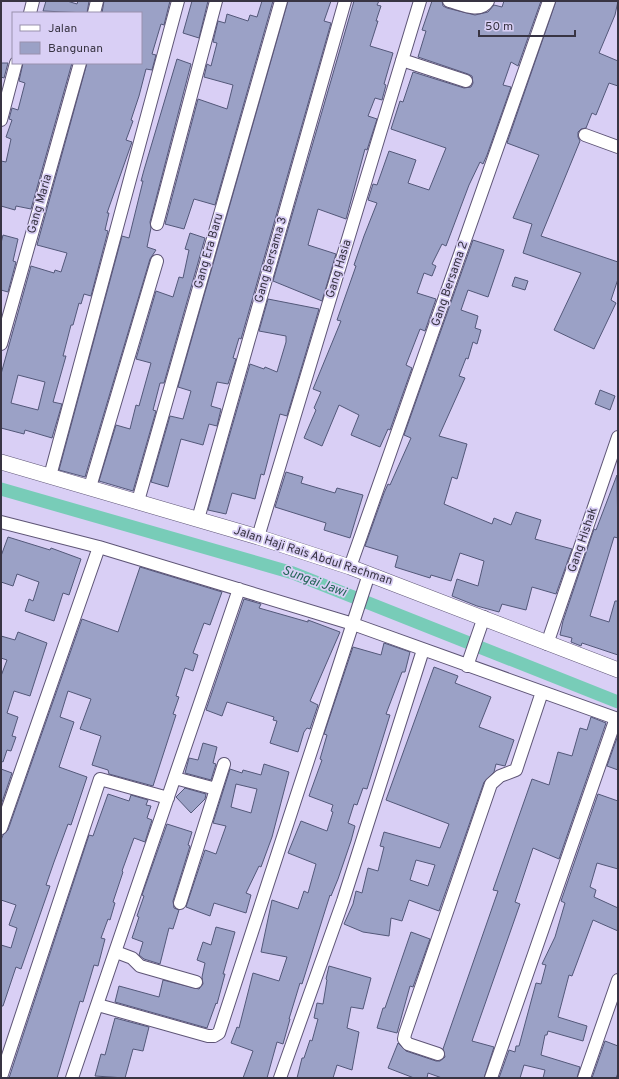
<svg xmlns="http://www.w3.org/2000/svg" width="619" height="1079" viewBox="0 0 619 1079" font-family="Overpass,sans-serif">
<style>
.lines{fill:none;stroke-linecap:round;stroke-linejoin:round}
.canal{stroke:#78ccb8;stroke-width:13}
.building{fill:#9ba1c6;stroke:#535879;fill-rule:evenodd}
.minor-casing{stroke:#5e5576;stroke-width:14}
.tertiary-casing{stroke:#5e5576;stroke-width:16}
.minor{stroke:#fff;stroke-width:12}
.tertiary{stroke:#fff;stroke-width:15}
.labels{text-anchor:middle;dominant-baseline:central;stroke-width:3.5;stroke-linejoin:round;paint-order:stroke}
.street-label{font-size:12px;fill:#383443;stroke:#d9cff5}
.water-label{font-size:13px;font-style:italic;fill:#226557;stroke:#d9cff5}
</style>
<rect width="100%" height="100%" fill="#d9cff5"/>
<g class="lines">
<path class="canal" d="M1,489L293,573L618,702"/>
</g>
<path class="building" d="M46,1H67L77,4L78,1H89L87,13L43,11Z
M104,1H170L164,25L161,24L152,54L156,55L152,70L146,69L139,96L131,120L133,121L126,140L132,142L107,213H109L105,230L108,231L91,296L84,294L81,304L79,303L73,325H71L63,356H66L53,402L62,404L52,438L25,430L24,434L1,428V374L31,266L54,273L55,270L61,272L67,253L37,245L87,63H141V13H102ZM18,375L45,382L38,410L11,403Z
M192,1H208L199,38L183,33Z
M262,1H273L215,205L194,199L184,229L165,224L198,99L227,109L233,85L204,77L207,64L211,66L217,43L213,42L218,21L225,23L227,14L248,21L250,15L257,17Z
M288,1H331L324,21L331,23L241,339L239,338L233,358L236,359L228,384L217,382L211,406L221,409L217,426L209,424L203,445L181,439L168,487L151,482L170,416L183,419L191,391L178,387Z
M354,1H379L377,5L381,6L376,21H378L370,46L393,53L384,84L386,85L382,100L375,98L368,116L377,119L367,150L365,149L346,219L318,209L308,245L336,254L322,301L273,281Z
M432,1H442L443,6L447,8L475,15L488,12L494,5L502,7L504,1H541L518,66L511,62L503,85L511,87L487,155L483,164L480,162L469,185L446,246L442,244L432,264L436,266L432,276L424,273L417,293L436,299L425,331L420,329L406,365L412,368L390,430L388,429L380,447L351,435L359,415L339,405L322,446L304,438L316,410L314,408L321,392L313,389L341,321L337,320L356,266L354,265L364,236L377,203L368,200L373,184L377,185L389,151L416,160L408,183L429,190L446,148L391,129L400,101L403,102L413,72L464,88L471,87L473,83L472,76L468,74L418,57L426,31L422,30Z
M556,1H618L615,15L599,53L618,61V86L609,83L596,115L592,113L586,128L581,129L578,132V137L580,141L541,236L618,262V279L611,300L616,303L594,349L554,330L581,273L523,253L532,224L513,218L539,155L507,143Z
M177,59L191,64L150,222L151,228L147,247L156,250L150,259L85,477L59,470L122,236L129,238L143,181H141L144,170Z
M1,63H8L4,78L1,77Z
M23,63H72L31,209L16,206L15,210L1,206V161L6,162L11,139L6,137L12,120L9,119L12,108L18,110L25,83L19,81Z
M190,233L205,238L164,383H160L153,410L156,411L133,491L99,481L116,425L130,429L136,405L139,406L151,363L136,359L156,291L173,297L179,277L183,278L189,250L185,249Z
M3,235L18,239L13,261L16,262L8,292L1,290V243Z
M473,240L504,250L488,297L468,290L461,310L478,316L475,328L481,330L477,344L473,342L468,359L466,358L459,376L465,378L439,436L467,444L457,479L452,477L444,504L492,524L494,518L511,525L516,512L541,520L535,539L572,549L556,594L532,587L526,610L502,604L499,612L477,606L452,596L457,579L478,586L484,561L460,553L451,581L431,575L430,578L395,567L398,556L365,546L384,493L388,484L390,485L411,438L404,435Z
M515,277L528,281L525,290L512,286Z
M268,299L319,309L287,416L280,414L264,475L261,474L255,499L232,493L226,514L208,510L250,364L264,369L265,367L277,372L286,342V336L259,331Z
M600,390L615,396L610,410L595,404Z
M286,472L303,477L301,483L335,493L337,488L363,495L350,538L324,530L326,523L275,507Z
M617,475L618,538L614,537L590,616L609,622L615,601H618V655L582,643L581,646L571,642L572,638L560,635L563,621L594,529L596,530Z
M8,537L50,550L51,548L81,559L69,595L63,593L54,621L25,611L29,599L33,601L39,582L17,574L13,586L1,582V556Z
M140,567L222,592L210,625L204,623L193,653L198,655L193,671L185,668L176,696L179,697L173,714L176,715L153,786L109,774L108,770L92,765L101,736L80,729L91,699L68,691L60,717L74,722L59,767L87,777L71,825L68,824L54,862L46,885L50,886L21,969L16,967L3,1006H1V945L11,948L17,928L9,925L16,905L1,900V840L3,835L8,830L82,619L118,632Z
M244,599L261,604L259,608L308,622V620L340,632L310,701L318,705L310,729L307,728L304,732L298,752L270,743L277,721L273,720L274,717L227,702L222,716L206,710Z
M18,632L47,643L30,696L14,691L7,713L18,717L12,736L16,737L11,751L7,750L3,762L1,761V676L7,660L1,658V636L15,640Z
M384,643L410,652L405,672H402L386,714L390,715L367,789L363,788L357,805L354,804L348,823L355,826L351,841L338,879L331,896L330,895L302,984L300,983L289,1019H290L283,1044L277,1042L267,1078H243L253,1051L231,1043L237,1027L239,1028L253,973L279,981L287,957L261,952L272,900L298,909L304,891L308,893L316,864L288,853L301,821L327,831L333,812L331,811L333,805L309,796L322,760L320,759L327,735L324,734L353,647L381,655Z
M434,667L458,676L455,683L491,697L479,727L514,740L505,766L496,764L494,772L484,782L439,911L409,900L402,921L391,918L389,936L363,932L344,924L353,904L356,891L362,893L368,868L378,871L384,847L380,846L384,832L440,848L449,824L386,800ZM416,860L435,865L428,886L410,880Z
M591,717L606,723L559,859L533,848L515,902L520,904L472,1041L494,1047L484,1078H442L428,1073L427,1078H414L388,1068L398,1043L406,1051L436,1061H440L445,1057L443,1049L498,891L493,890L532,779L549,785L558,752L572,756L580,728L587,730Z
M618,735V770L607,766Z
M203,743L217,747L213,763L216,764L211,780L185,773L189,758L198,760Z
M264,764L289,772L272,837L261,867L259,866L246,893L251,895L246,913L214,903L210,916L186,907L205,850L216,854L226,826L213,823L230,769L242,773L243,770L261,775ZM236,784L257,789L251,813L231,807Z
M1,769L12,773L1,805Z
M185,788L206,794L205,799L191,813L176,797Z
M108,794L129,801L131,795L148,800L146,805L151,806L147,818L152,820L145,842L134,838L122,871L123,872L113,902L115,903L110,920L108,919L101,938L105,939L98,966L94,965L83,1002L80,1001L57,1078H9L89,835L93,836Z
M598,794L618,801V869L597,863L590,887L596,890L594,897L618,908V931L593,920L572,976L569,975L558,1017L587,1026L583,1041L548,1031L547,1035H545L541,1055L580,1067L577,1078H543L545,1070L524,1065L520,1078H499L509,1050L515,1052L516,1046H519L536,983L541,984L546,965L542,964L555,937L565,903L561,901Z
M167,824L192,832L188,845L190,846L173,901L174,908L179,910L173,929L169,928L160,964L144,959L139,955L143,942L132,938L139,917L137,916L144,896L142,895Z
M216,927L235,932L223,974H225L217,1004L216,1003L207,1028L115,1002L119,986L159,997L163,980L199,989L203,984L202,977L205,963L197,960L203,942L211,945Z
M411,932L430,939L413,987L410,986L397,1033L377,1028L383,1008H385Z
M329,966L371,978L363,1009L351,1007L347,1028L359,1032L352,1070L337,1065L333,1078H297L302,1058H304L310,1040L312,1041L318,1019L314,1018L317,1003L323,1004L327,980L326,979Z
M115,1018L149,1027L143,1051L133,1049L125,1078L95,1076L101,1054L105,1055Z
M605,1041L618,1046V1073L616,1078H592Z"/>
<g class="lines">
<g class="minor-casing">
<path id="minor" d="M449,1C461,4 480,14 488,1
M30,13L33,1
M94,13L97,1
M402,60L466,81
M1,120L16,63
M585,135L618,147
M157,224L216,1
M1,344L80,63
M50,476L178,1
M90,487L157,261
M138,501L281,1
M198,519L345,1
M1,522L99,547L353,624L618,719
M258,537L420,1
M350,567L549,1
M547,644L618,437
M467,666L484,617
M175,778L216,789L180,903
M216,789L224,764
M1,828L99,547
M116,952L132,958L140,966L196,982
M98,1005L208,1036H214L219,1033L369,574
M438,1054L408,1044L404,1039L405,1034L491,784L500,776L516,770L542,692
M1,1077L100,779L168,798
M72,1078L239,589
M280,1078L343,901L423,650
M491,1078L616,718
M584,1078L618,980"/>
</g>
<g class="tertiary-casing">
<path id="tertiary" d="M1,462L258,537L350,567L618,670"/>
</g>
<use href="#minor" class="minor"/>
<use href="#tertiary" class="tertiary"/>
</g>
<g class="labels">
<g class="street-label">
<text transform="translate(40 204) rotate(-74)">Gang Maria</text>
<text transform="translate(209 251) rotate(-74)">Gang Era Baru</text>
<text transform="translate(271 260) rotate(-74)">Gang Bersama 3</text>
<text transform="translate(339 269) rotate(-73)">Gang Hasia</text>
<text transform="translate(450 284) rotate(-71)">Gang Bersama 2</text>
<text transform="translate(583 540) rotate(-71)">Gang Hishak</text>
<text transform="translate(313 556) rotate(18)">Jalan Haji Rais Abdul Rachman</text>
</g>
<g class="water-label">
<text transform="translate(314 582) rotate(20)">Sungai Jawi</text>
</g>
</g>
<rect width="619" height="1079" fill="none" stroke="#383443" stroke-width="4"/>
<rect x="12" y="12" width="130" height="52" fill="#d9cff5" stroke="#9991ae"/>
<rect x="20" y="25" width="20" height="6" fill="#ffffff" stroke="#9991ae"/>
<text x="48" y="32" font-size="12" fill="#383443">Jalan</text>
<rect x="20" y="42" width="20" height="12" fill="#9ba1c6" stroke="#9991ae"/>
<text x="48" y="52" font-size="12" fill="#383443">Bangunan</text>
<path d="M479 30v6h96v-6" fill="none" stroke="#383443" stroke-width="2"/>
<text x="485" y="30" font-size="12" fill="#383443" stroke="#d9cff5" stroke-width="3" paint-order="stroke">50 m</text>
</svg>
